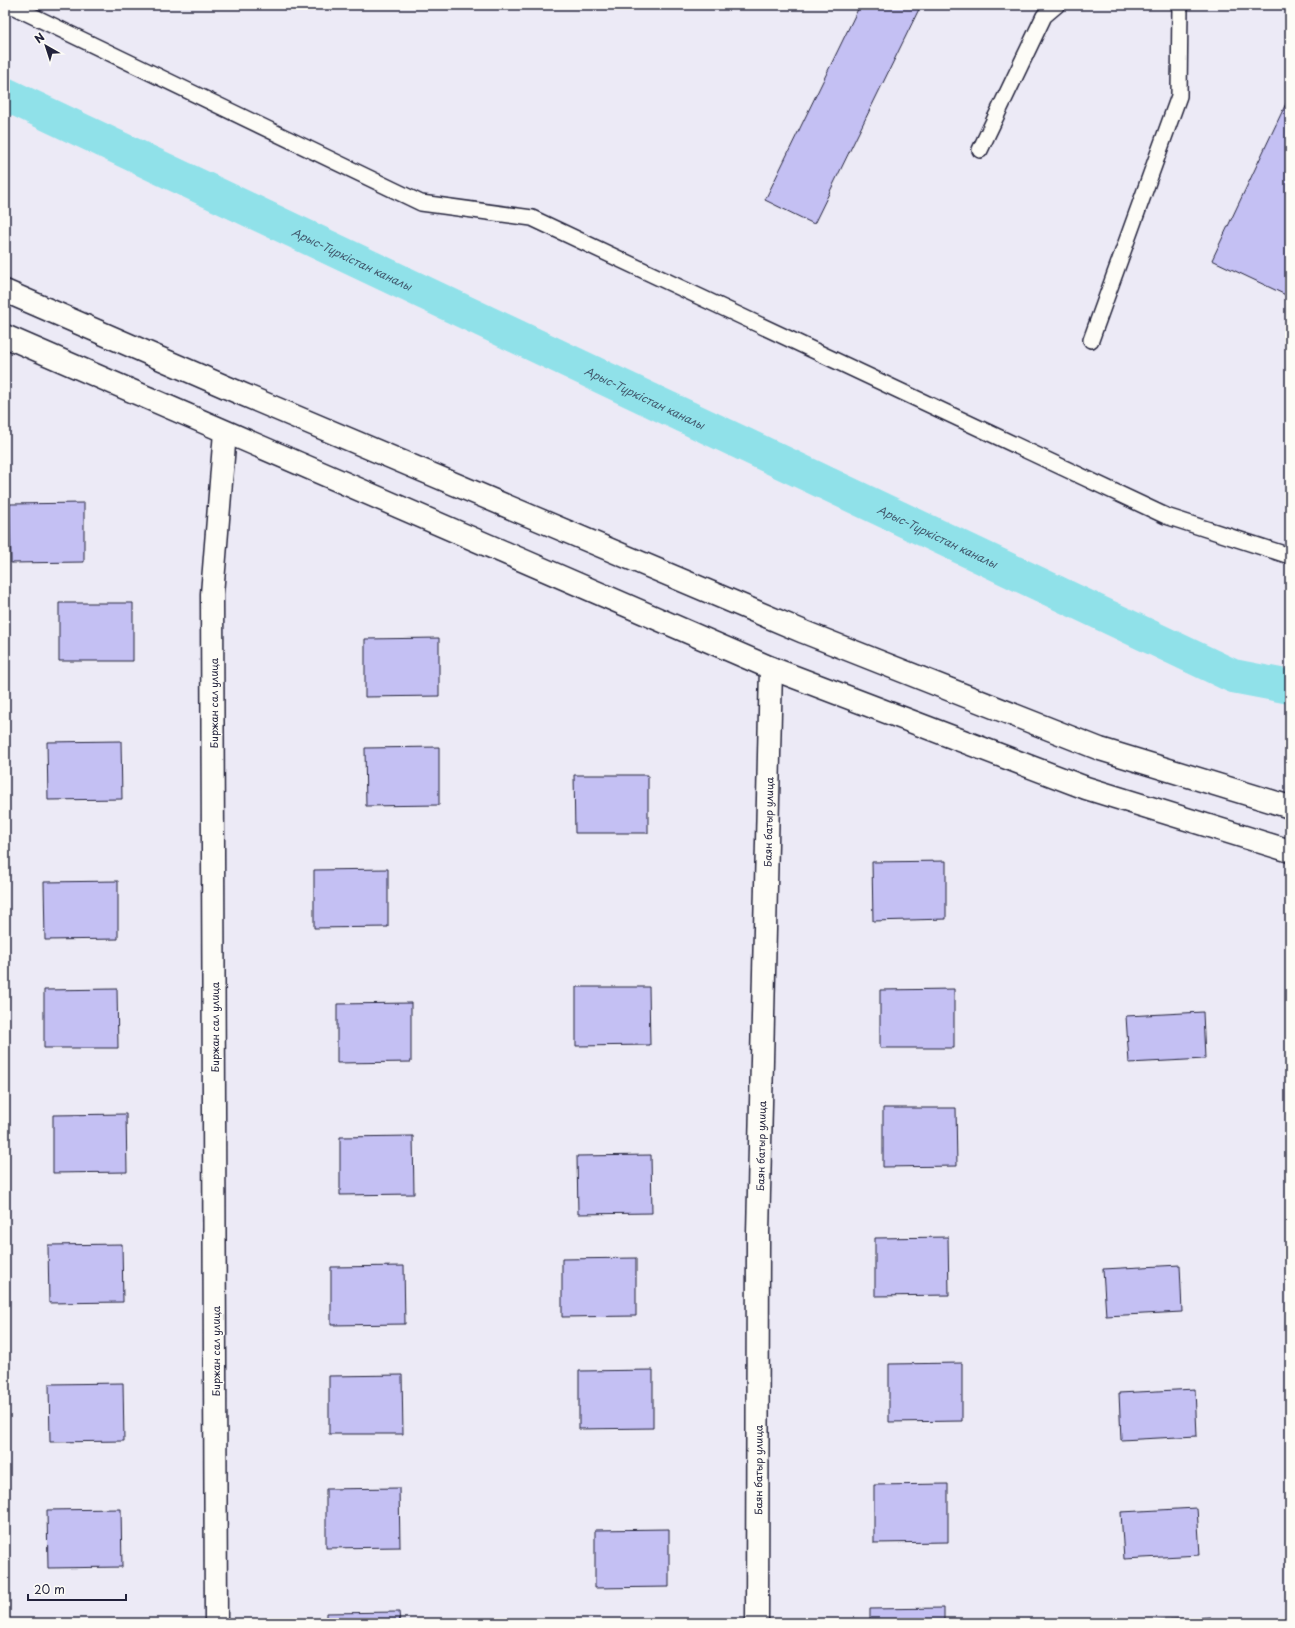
<svg xmlns="http://www.w3.org/2000/svg" width="1295" height="1628" viewBox="0 0 1295 1628" font-family="'Playpen Sans',sans-serif">
<style>
.lines{fill:none;stroke-linecap:round;stroke-linejoin:round}
.canal{stroke:#90e1e9;stroke-width:34}
.building{fill:#c4c0f3;stroke:#22223b}
.service-casing{stroke:#22223b;stroke-width:18}
.minor-casing{stroke:#22223b;stroke-width:25}
.trunk-casing{stroke:#22223b;stroke-width:25}
.service{stroke:#fdfcf7;stroke-width:15}
.minor{stroke:#fdfcf7;stroke-width:22}
.trunk{stroke:#fdfcf7;stroke-width:22}
.labels{text-anchor:middle;dominant-baseline:central;stroke-width:3;stroke-linejoin:round;paint-order:stroke}
.street-label{font-size:10px;fill:#22223b;stroke:#fdfcf7}
.water-label{font-size:11px;font-style:italic;fill:#435b6f;stroke:#fdfcf7}
</style>
<rect width="100%" height="100%" fill="#eceaf6"/>
<filter id="ink" filterUnits="userSpaceOnUse"><feTurbulence type="fractalNoise" baseFrequency=".025" numOctaves="2"/><feDisplacementMap in="SourceGraphic" scale="8" xChannelSelector="R" yChannelSelector="G"/><feConvolveMatrix kernelMatrix="1 2 1 2 8 2 1 2 1" color-interpolation-filters="sRGB"/></filter>
<g filter="url(#ink)">
<g class="lines">
<path class="canal" id="s1" d="M5,94L1233,676L1290,687"/>
</g>
<path class="building" d="M860,5H921L814,224L765,200Z
M1290,95V297L1212,260Z
M84,503V562L11,563L10,504Z
M59,603H133V661H59Z
M439,638V696L365,697V639Z
M121,741L122,799L48,800L47,742Z
M439,747V805L366,806L365,748Z
M574,775H648V833H575Z
M946,861V919L873,921L872,862Z
M388,869V927L314,928V870Z
M118,881V939L45,940L44,882Z
M576,987H649L650,1045L576,1046Z
M117,989L118,1048H44V990Z
M954,989V1048H880V990Z
M411,1003V1062L337,1063V1004Z
M1203,1012L1205,1059L1129,1063L1126,1016Z
M883,1108H956L957,1166L883,1167Z
M126,1114L127,1172L53,1173V1115Z
M413,1136L414,1194L340,1195V1137Z
M651,1155L652,1213L578,1214L577,1156Z
M948,1237L949,1295L875,1296V1238Z
M122,1244L123,1302L49,1303L48,1245Z
M636,1258V1316L562,1317V1259Z
M1180,1265L1182,1312L1106,1316L1103,1269Z
M404,1266L405,1324L331,1325V1267Z
M962,1363V1421L889,1422V1364Z
M653,1370V1428L579,1429V1371Z
M402,1375L403,1434H329V1376Z
M123,1383L124,1441L50,1442L49,1384Z
M1195,1389L1197,1436L1121,1440L1119,1393Z
M948,1484V1542L874,1543V1485Z
M399,1488L400,1547L326,1548V1489Z
M1197,1508L1200,1555L1124,1559L1121,1512Z
M121,1509L122,1567L48,1568L47,1510Z
M669,1529V1587L595,1588V1530Z
M944,1608V1623H870V1609Z
M399,1612L400,1623H326V1613Z
M1210,1617V1623H1134V1622Z"/>
<g class="lines">
<g class="service-casing">
<path id="service" d="M10,5L421,203L532,218L1166,516L1290,556
M980,150L1044,16L1057,5
M1091,340L1179,96L1180,5"/>
</g>
<g class="minor-casing">
<g id="minor">
<path d="M216,1623L212,594L225,432"/>
<path id="s2" d="M757,1623L758,1234L771,668"/>
</g>
</g>
<g class="trunk-casing">
<path id="trunk" d="M5,291L242,394L804,632L1100,749L1290,807
M5,336L771,668L1086,788L1290,851"/>
</g>
<use href="#service" class="service"/>
<use href="#minor" class="minor"/>
<use href="#trunk" class="trunk"/>
</g>
</g>
<g class="labels">
<g class="street-label">
<text transform="translate(213 703) rotate(-90)">Биржан сал улица</text>
<text stroke="none"><textPath href="#s2" startOffset="801">Баян батыр улица</textPath></text>
<text transform="translate(214 1027) rotate(-90)">Биржан сал улица</text>
<text stroke="none"><textPath href="#s2" startOffset="477">Баян батыр улица</textPath></text>
<text transform="translate(215 1351) rotate(-90)">Биржан сал улица</text>
<text stroke="none"><textPath href="#s2" startOffset="153">Баян батыр улица</textPath></text>
</g>
<g class="water-label">
<text stroke="none"><textPath href="#s1" startOffset="384">Арыс-Түркістан каналы</textPath></text>
<text stroke="none"><textPath href="#s1" startOffset="708">Арыс-Түркістан каналы</textPath></text>
<text stroke="none"><textPath href="#s1" startOffset="1032">Арыс-Түркістан каналы</textPath></text>
</g>
</g>
<rect width="1295" height="1628" fill="none" stroke="#fdfcf7" stroke-width="20"/>
<rect x="10" y="10" width="1275" height="1608" fill="none" stroke="#22223b" stroke-width="1.5" filter="url(#ink)"/>
<g transform="translate(46 46) rotate(321)" stroke="#fdfcf7" stroke-width="3" paint-order="stroke">
<path d="M0-3L7 15L0 10L-7 15Z" fill="#22223b"/>
<text y="-6" font-size="11" font-weight="bold" text-anchor="middle" fill="#22223b">N</text>
</g>
<path d="M28 1594v6h98v-6" fill="none" stroke="#22223b" stroke-width="2"/>
<text x="34" y="1594" font-size="12" fill="#22223b" stroke="#fdfcf7" stroke-width="3" paint-order="stroke">20 m</text>
</svg>
